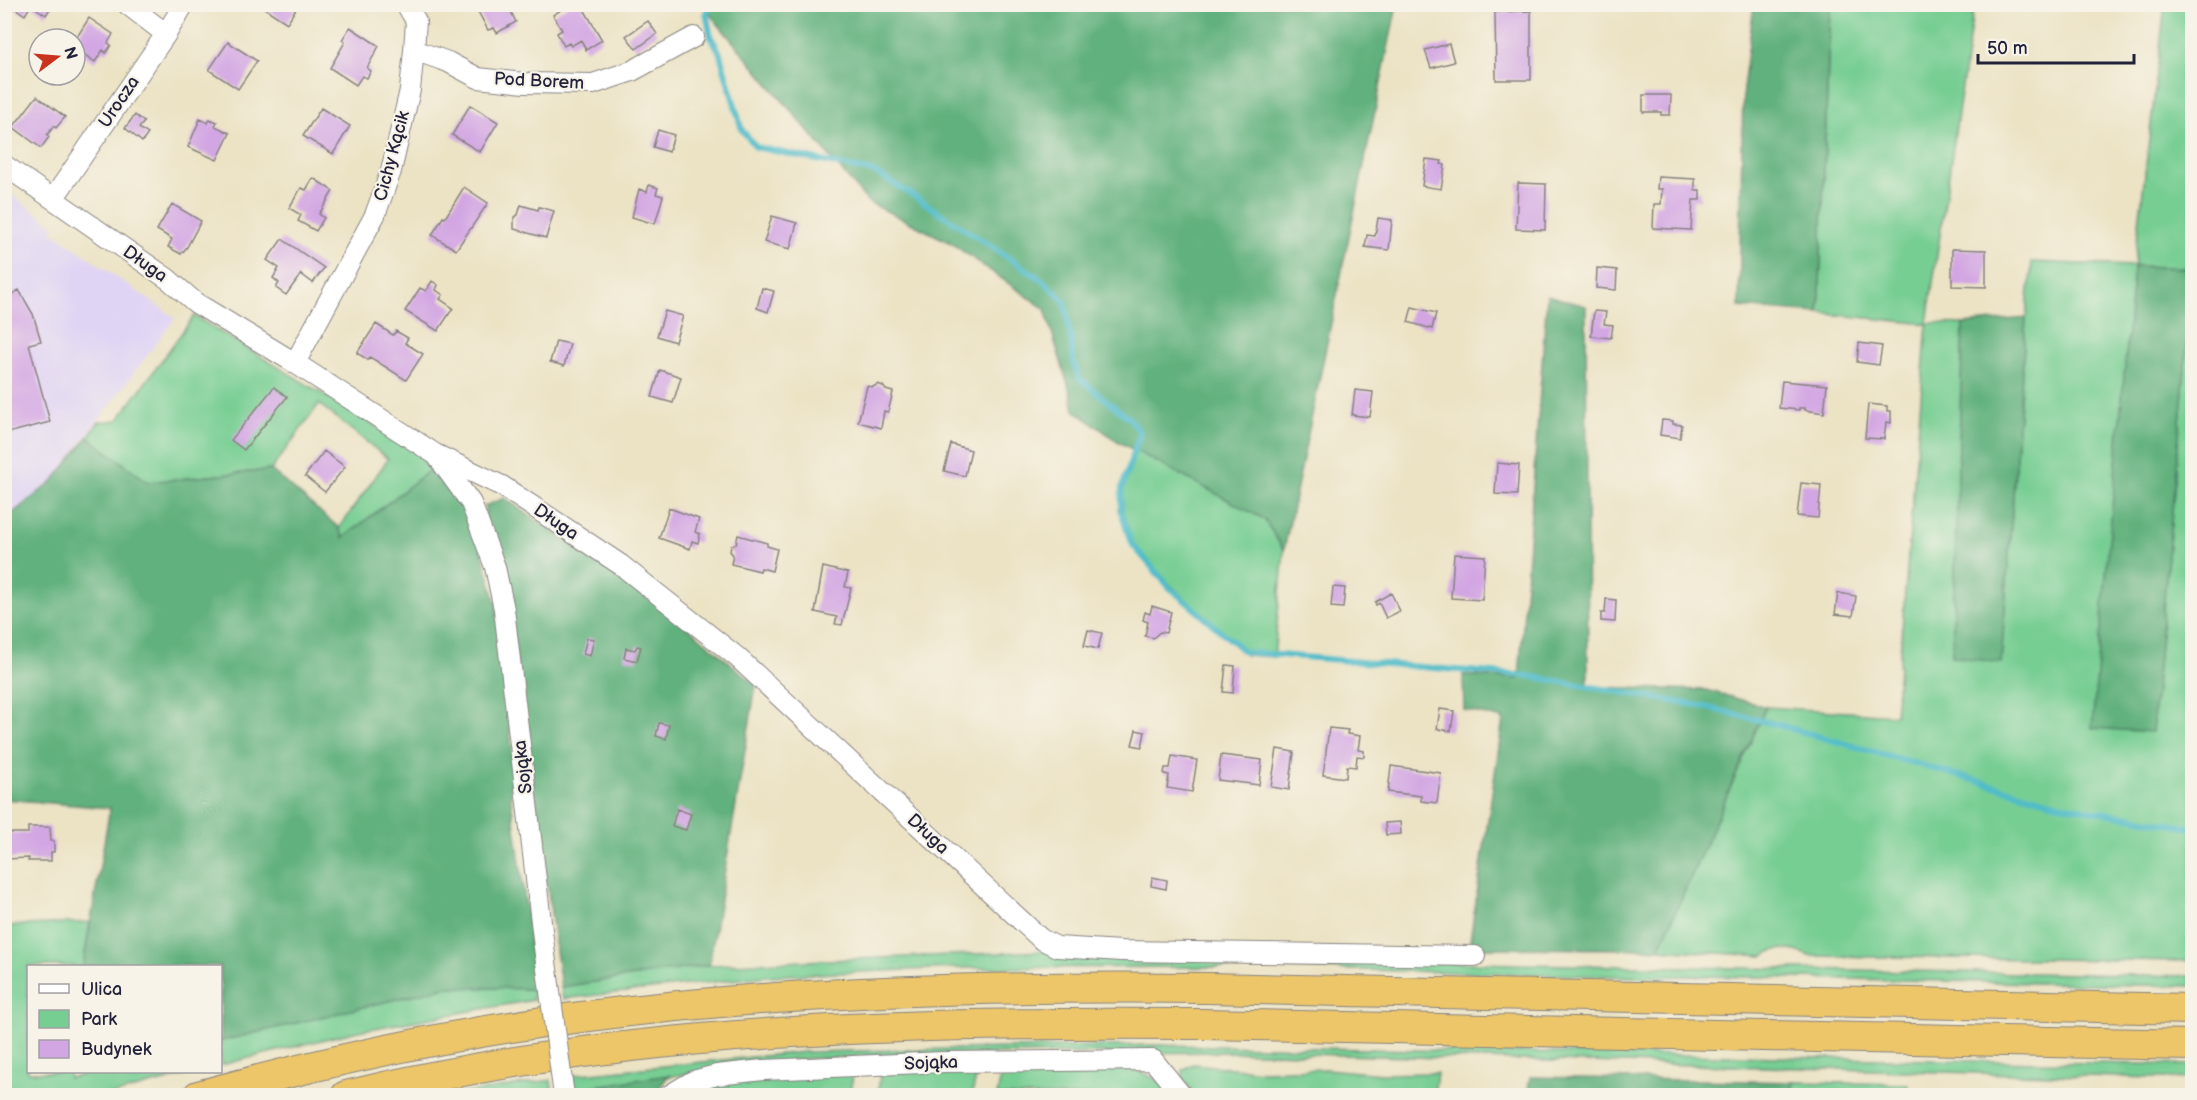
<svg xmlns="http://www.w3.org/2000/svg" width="2197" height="1100" viewBox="0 0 2197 1100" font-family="'Balsamiq Sans',sans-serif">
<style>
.built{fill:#e0d4f4}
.green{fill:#77ce93;stroke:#4c7867;stroke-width:1.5}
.forest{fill:#61b17d;stroke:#426a5c;stroke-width:1.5}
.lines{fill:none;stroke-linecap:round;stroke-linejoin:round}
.stream{stroke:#4fbcc9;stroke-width:6}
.building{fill:#d2a5e3}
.minor-casing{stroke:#878280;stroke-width:22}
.highway-casing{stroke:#878280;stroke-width:32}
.minor{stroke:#fff;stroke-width:20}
.highway{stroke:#ecc669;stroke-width:30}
.minor-bridge-casing{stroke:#878280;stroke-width:22;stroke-linecap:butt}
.minor-bridge{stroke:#fff;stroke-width:20}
.labels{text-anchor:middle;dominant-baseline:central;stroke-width:4.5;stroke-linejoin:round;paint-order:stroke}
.street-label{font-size:18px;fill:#22223b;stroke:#f7f3e8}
</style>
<rect width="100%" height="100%" fill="#f7f3e8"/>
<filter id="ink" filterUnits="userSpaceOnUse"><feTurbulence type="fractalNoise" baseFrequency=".0167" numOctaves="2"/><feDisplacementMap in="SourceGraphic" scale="12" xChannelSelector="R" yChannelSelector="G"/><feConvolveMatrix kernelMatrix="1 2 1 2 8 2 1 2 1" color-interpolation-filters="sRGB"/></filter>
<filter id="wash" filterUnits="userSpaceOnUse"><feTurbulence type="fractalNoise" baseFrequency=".008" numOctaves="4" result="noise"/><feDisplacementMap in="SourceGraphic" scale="24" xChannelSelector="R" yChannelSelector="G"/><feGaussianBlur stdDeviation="1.35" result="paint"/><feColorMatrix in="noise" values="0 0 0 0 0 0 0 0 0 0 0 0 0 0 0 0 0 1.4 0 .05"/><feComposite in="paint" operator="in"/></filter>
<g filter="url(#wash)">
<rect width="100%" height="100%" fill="#ece3c5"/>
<path class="built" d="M5,190L55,226L51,231L175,318L53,481L5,519Z"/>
<path class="green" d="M1861,4L1874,6V4L1974,5L1927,323L1963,324L1952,656L2001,662L2026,318L2032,262L2134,266L2165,5H2192V268L2134,266L2093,727L2152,731L2192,291V961L1809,956C1794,949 1777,945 1764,956L1659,949L1766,707L1895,715L1927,324L1819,313L1830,5Z
M194,316L417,451L430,470L343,538L339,528L388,459L319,404L271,470L148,482L88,437L99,422L118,420Z
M1135,450L1264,519L1284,550L1274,657L1245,655L1138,554L1118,510Z
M90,922L83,966H28V1072H69V1078L96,1072H198L112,1095H18L29,1091L14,1095H5L4,926Z
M1044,951L1079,956L2192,976V986L1694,976L1640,977L1239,967L954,968L767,976L563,999L561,987L709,965Z
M447,987L533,989V1000L358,1031L221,1065L220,1041Z
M1161,1045L2192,1065V1079L1231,1052L891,1055L800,1059L576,1089L573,1075L804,1052Z
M1193,1064L1263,1071L1326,1069L1382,1074L1437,1073L1434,1095L1195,1096L1183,1079V1070Z
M1003,1066L1092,1067L1139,1071L1164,1083L1175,1096H997Z
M978,1067L972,1095L878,1096L880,1072Z
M854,1072L849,1095L687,1096L697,1088L724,1079Z
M551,1080L553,1095H453L458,1094Z
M1794,1082L1908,1084L1905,1095H1791Z"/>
<path class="forest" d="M702,5H1397L1284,550L1264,519L1119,442L1074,410L1071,395L1045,309L951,243L868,202Z
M1754,5H1830L1819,313L1739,307L1743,88Z
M2134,266L2192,268V291L2152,732L2092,728Z
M1547,295L1586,306L1588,687L1707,690L1766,707L1659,949L1469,948L1503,719L1464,710L1463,675L1519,679Z
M2026,318L2001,663L1952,656L1963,324Z
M88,437L148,482L271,470L339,528L343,538L430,470L464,507L479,541L496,603L512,747L511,799L529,928L533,989L447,987L221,1041L220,966H83L110,808L5,799V519L53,481Z
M504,498L669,611L756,685L709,965L561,987L506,582L485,518V506Z
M669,1075L654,1095H577L576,1089Z
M1530,1077L1794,1082L1791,1096L1527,1095Z"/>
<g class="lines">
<path class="stream" d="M713,4L706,13L711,37L719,51L742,130L756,147L874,172L911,194L1044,281
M1047,284L1065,302L1074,364L1079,378L1131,420L1140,433L1122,488L1121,511L1131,543L1171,589L1245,652L1528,676L1701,706L1775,724L2066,806L2192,828"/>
</g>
<g id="blocks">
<path class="building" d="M9,4H53L46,15L31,5L25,15Z
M258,4H299L287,23Z
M474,4H507L516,22L497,33L494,28L488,30Z
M570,4H581L602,40L586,50L581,40L571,46L569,43L564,46L557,33L562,30L553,15Z
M1531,11V80H1496L1495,12Z
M89,18L113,34L108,43L111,45L106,53L103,50L95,62L75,48V40Z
M648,21L657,34L636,49L626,36Z
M350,27L379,46L367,68L371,71L367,78L362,76L356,85L330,68L345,42L342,40Z
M228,42L257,61L238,89L209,70Z
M1449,44L1454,62L1431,68L1425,50Z
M1643,95H1671L1670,115H1661V112H1643Z
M37,96L65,117L56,128L54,126L47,135L49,137L41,148L13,127Z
M470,105L498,122L480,152L452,135Z
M321,108L350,126L333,154L303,136Z
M135,115L144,122L139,128L148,134L142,142L125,128Z
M200,119L208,123L210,119L217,122L215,126L230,133L217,160L188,147Z
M658,130L674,135L669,152L653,147Z
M1426,159L1442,161L1441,164L1445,165L1441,189L1422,186Z
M1658,177L1695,179V190H1700V200H1693L1691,230L1653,228L1654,204H1661L1662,189H1657Z
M313,178L333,191L319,214L324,218L316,231L298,221L301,215L289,208L301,188L306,190Z
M1518,183L1546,184L1545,230L1516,229Z
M649,185L658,188L656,194L663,196L655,224L632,217L639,189L647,192Z
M464,187L488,203L456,250L432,235L443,217L445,218Z
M172,204L201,221L187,247L181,254L168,247L172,239L157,230Z
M521,205L538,210L539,207L554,211L546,238L514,229V217L518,215Z
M772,216L797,223L790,249L764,242Z
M1378,218L1392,220L1389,250L1365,247L1367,235L1375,236Z
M282,239L324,268L313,283L301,274L286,295L276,288L279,283L273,278L279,268L267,260Z
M1952,249L1986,250V287L1952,286Z
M1597,268L1617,270L1616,290L1596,288Z
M432,281L438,285L436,290L443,295L440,299L453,308L438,331L405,311L420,288L426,291Z
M4,288L9,296L19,290L33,314L41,341L29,344L50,422L4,434Z
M762,288L774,291L768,312L757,308Z
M1412,307L1436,313L1432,329L1408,322Z
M665,311L683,316L675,342L657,336Z
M1594,311L1606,312L1604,324L1613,325L1611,338L1591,336Z
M376,324L393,335L396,331L408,338L405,343L423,354L406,380L370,357L368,360L357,353Z
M556,341L570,344L564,366L550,362Z
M1859,343L1882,346L1879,365L1857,362Z
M660,370L681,377L673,403L652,397Z
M1782,381L1827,385L1824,413L1805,410V408H1799V410L1779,408Z
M878,384L883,386L886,390L893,392L888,412L884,411L881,428L858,422L867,386L873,387Z
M274,387L287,397L244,450L231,440Z
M1355,390L1373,392L1370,417L1352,415Z
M1868,404L1887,406V411H1891V423L1886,422L1884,439L1865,438Z
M1662,420L1673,421V424L1682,425L1680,438L1660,435Z
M951,444L971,450L965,476L944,471Z
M324,451L345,467L325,492L305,476Z
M1497,463L1519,465L1517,495L1495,494Z
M1801,483L1821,485L1818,518L1797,516Z
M669,508L699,519L695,532L700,534L698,543L692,541L690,549L659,538Z
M738,535L767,543V546L777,549L772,571L761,568L760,571L731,564L733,555L730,551L731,546L736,544Z
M1454,554L1485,556L1482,600L1451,598Z
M823,567L848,573L845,587L851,588L842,625L835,624L837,617L815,612Z
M1333,587L1345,588L1343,608L1331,607Z
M1391,593L1400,611L1386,618L1379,603L1376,605L1375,602Z
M1838,593L1856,596L1853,616L1835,614Z
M1606,599L1616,600L1615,622L1601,621V613H1605Z
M1152,606L1171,612L1166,633L1160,632L1153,638L1145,636L1148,622L1143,620L1145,612L1150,614Z
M1088,630L1102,633L1098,649L1084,646Z
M587,638L594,639L590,656L583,654Z
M637,646L641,647L637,661L624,658L626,648L635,650Z
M1226,665L1235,666L1233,693L1223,692Z
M1440,709L1454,711L1451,731L1437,729Z
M659,723L669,725L666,739L656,736Z
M1329,728L1348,730L1347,734L1360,736L1358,750L1364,751V757L1357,756L1356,767L1347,766L1346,778L1323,775Z
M1136,730L1145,732L1142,747L1132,745Z
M1277,749L1294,752L1289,790L1271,787Z
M1221,755L1262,760L1259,785L1218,780Z
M1172,756L1197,760L1192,792L1167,788L1169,775L1164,774L1165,768H1170Z
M1391,766L1441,773L1437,803L1421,801V796L1388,792Z
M677,809L691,814L686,830L672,826Z
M1400,822L1401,834L1386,835L1385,823Z
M28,827H50L51,841H54V852H51V861H28L29,858L4,859V833H28Z
M1152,877L1167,880L1166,889L1151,886Z"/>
</g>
</g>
<g filter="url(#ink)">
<use href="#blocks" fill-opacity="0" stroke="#878280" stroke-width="1.5"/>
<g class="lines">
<g class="minor-casing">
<path id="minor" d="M127,4L166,34
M414,50L448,62L478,78L524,83L593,84L632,71L694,37
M4,165L168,279L196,303L295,363L435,454L502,486L621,565L737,657L1041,939L1057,947L1121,951L1475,956
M53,199L166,34L184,4
M295,363L375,215L391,171L410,90L414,50L416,21L406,4
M437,456L471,503L495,567L504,609L544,947
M668,1096L693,1081L717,1075L763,1070L944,1062L1153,1060L1182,1096"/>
</g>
<g class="highway-casing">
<path id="highway" d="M198,1096C326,1061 457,1032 589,1016C794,990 1000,986 1207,988L2192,1009
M346,1096C626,1027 916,1022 1203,1024L2192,1045"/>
</g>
<use href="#minor" class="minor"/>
<use href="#highway" class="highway"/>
<g class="minor-bridge-casing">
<path id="minor-bridge" d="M544,947L564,1096"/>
</g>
<use href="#minor-bridge" class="minor-bridge"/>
</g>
</g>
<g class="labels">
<g class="street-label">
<text transform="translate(539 81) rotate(3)">Pod Borem</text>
<text transform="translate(119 102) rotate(-56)">Urocza</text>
<text transform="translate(392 156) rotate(-75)">Cichy Kącik</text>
<text transform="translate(145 264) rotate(35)">Długa</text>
<text transform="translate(556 522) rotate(34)">Długa</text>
<text transform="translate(523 767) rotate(-97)">Sojąka</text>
<text transform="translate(928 834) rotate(43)">Długa</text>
<text transform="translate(931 1063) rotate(-2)">Sojąka</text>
</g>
</g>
<rect width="2197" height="1100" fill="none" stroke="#f7f3e8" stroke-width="24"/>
<rect x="27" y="965" width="195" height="108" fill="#f7f3e8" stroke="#a29fa3" stroke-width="1.5"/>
<rect x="39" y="984" width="30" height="9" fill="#ffffff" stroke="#a29fa3" stroke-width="1.5"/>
<text x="81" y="995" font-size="18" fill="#22223b">Ulica</text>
<rect x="39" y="1010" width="30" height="18" fill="#77ce93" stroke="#a29fa3" stroke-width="1.5"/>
<text x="81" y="1025" font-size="18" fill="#22223b">Park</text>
<rect x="39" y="1040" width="30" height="18" fill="#d2a5e3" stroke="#a29fa3" stroke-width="1.5"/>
<text x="81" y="1055" font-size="18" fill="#22223b">Budynek</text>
<g transform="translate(57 57) rotate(74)"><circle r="28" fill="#f7f3e8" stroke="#a29fa3" stroke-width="1.5"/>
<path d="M0-4.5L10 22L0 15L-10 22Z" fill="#c8321e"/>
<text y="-9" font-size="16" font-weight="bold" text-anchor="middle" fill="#22223b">N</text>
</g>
<path d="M1978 54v9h156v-9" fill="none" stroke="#22223b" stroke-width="3"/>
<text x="1987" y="54" font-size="18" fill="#22223b" stroke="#f7f3e8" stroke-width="4.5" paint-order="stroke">50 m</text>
</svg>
